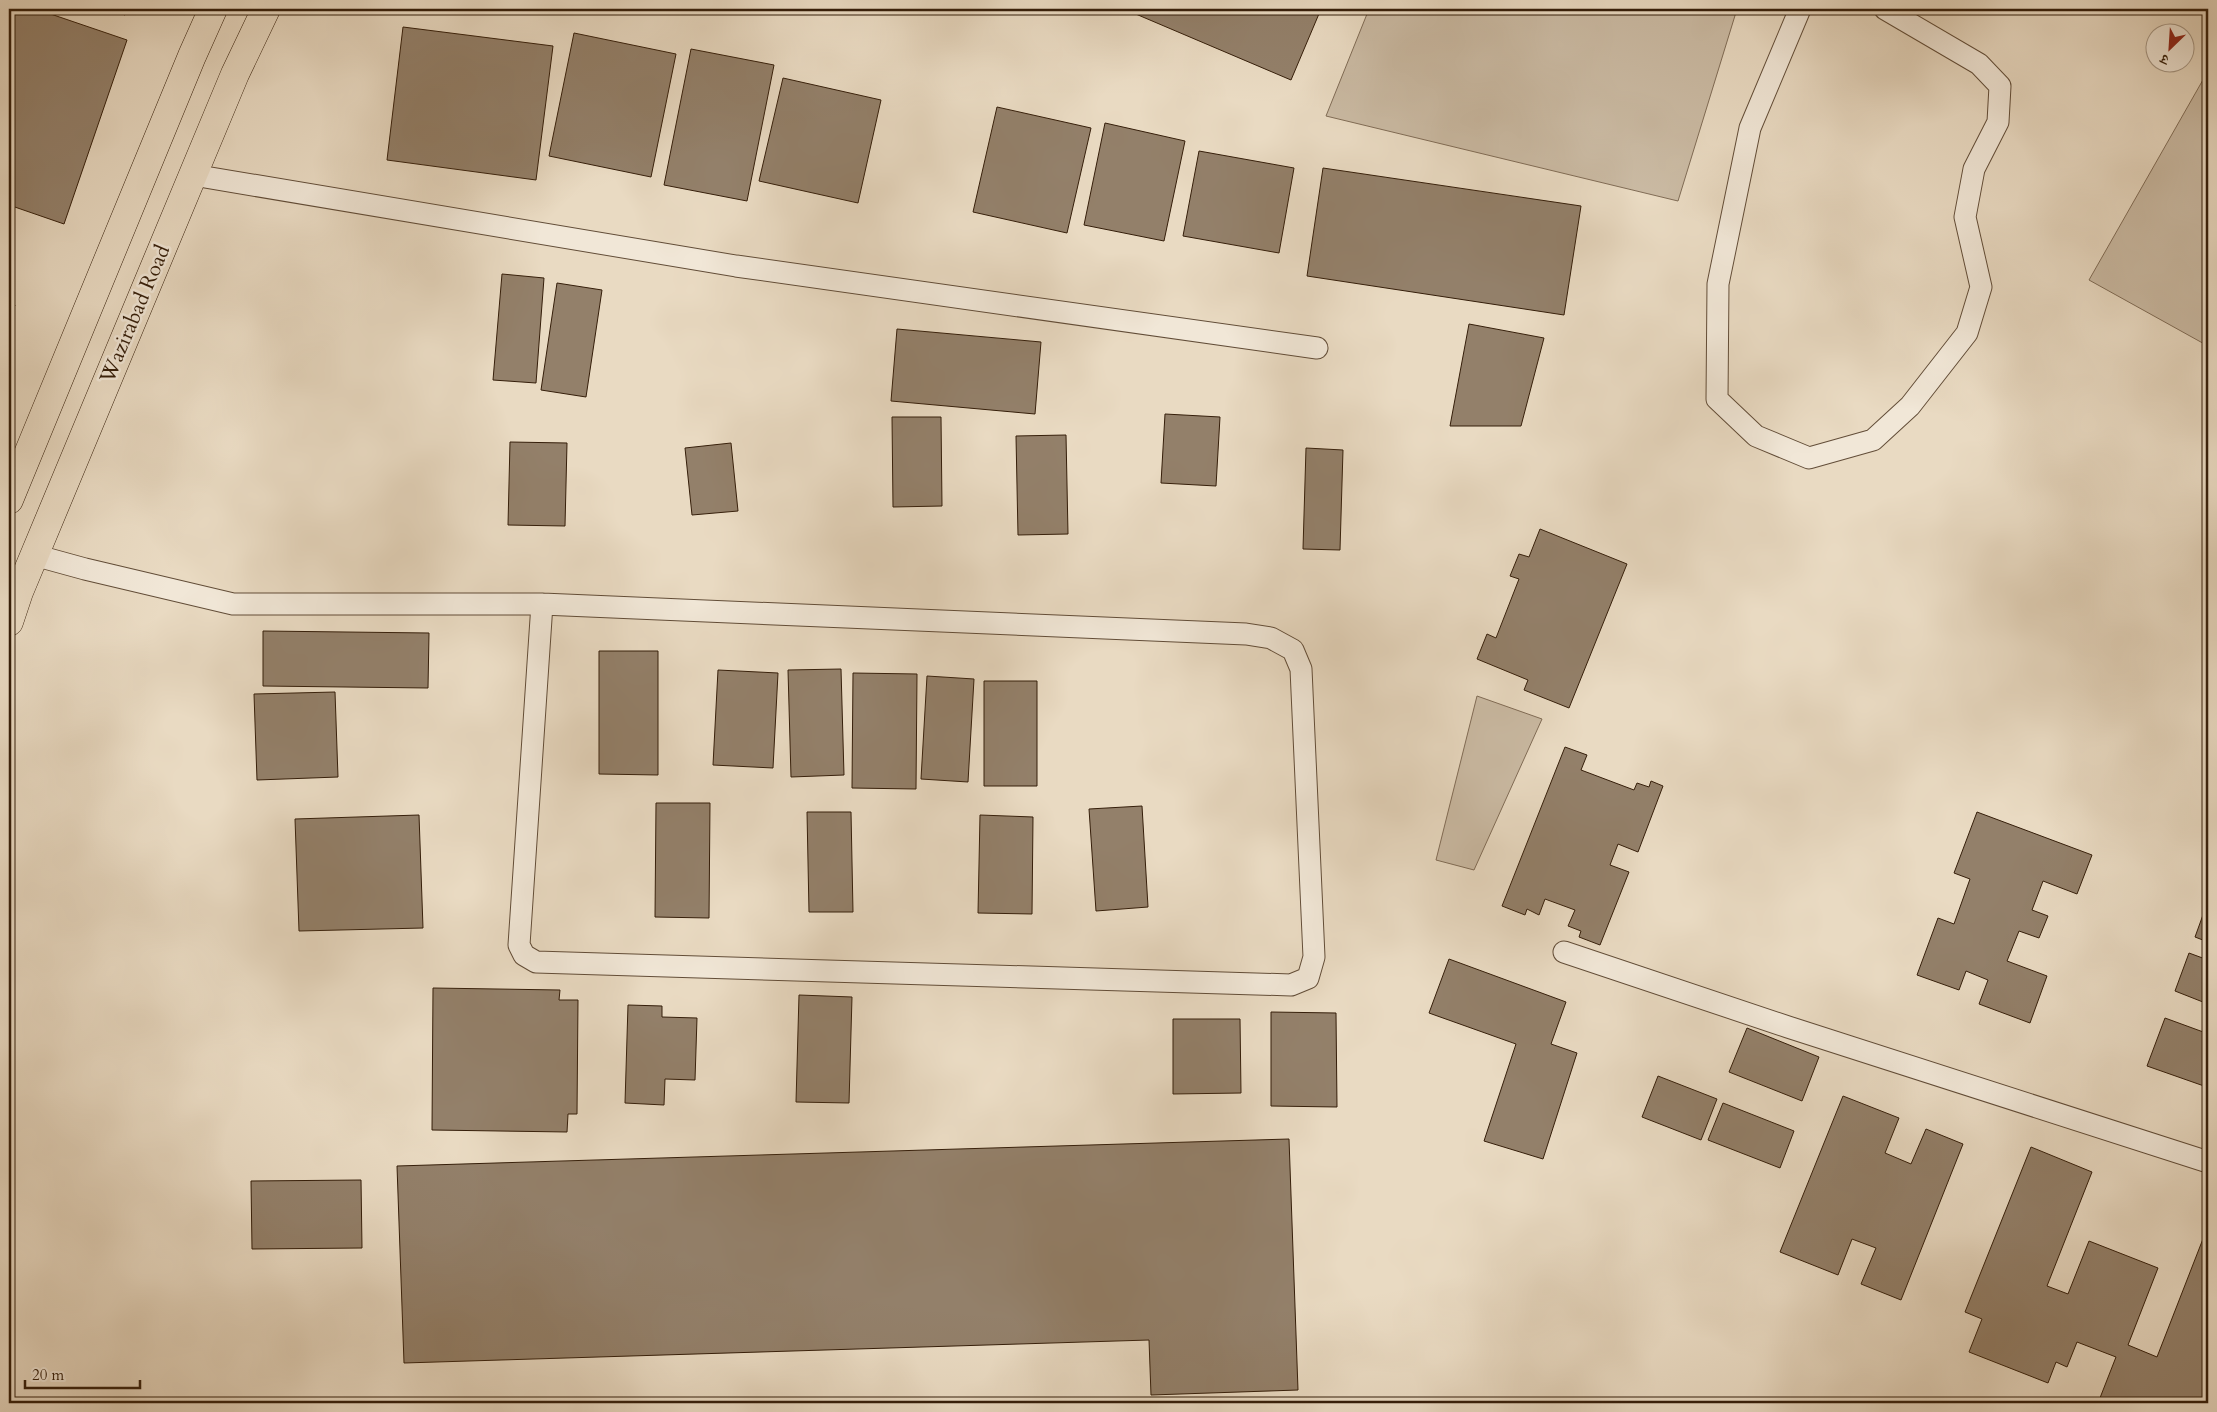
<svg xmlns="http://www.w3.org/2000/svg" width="2217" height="1412" viewBox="0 0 2217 1412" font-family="Cardo,'Noto Serif Devanagari',serif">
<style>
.green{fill:#cabaa3;stroke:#806c56}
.building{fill:#93806a;stroke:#351e0a}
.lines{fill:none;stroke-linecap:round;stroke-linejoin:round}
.service-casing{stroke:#624d38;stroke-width:23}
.trunk-casing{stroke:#351e0a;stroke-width:29}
.service{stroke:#f1e7d7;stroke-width:21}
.trunk{stroke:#e9dac2;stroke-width:28}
.labels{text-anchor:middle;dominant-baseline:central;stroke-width:5;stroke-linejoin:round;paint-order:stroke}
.street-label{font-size:21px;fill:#351e0a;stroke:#f1e7d7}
</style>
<rect width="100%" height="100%" fill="#e9dac2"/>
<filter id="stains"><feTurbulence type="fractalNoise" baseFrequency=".004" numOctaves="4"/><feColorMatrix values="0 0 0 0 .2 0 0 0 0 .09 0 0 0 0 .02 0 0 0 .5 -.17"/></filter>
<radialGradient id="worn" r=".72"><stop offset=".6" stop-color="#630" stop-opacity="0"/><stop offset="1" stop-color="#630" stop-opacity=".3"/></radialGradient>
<path class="green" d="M1369,9H1737L1678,201L1326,116Z
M2208,71V346L2089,280Z
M1477,696L1542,719L1474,870L1436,860Z"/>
<path class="building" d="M9,9H36L127,40L64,224L9,205Z
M108,9H127L125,15Z
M1124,9H1321L1291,80Z
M403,27L553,46L536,180L387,160Z
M574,33L676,54L651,177L549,156Z
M691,49L774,65L747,201L664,185Z
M783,78L881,100L858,203L759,181Z
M997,107L1091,128L1067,233L973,212Z
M1105,123L1185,141L1164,241L1084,225Z
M1199,151L1294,168L1279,253L1183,236Z
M1323,168L1581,206L1564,315L1307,276Z
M502,274L544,278L536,383L493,380Z
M557,283L602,290L586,397L541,390Z
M9,303L15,305L9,323Z
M1469,324L1544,338L1521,426H1450Z
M897,329L1041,342L1035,414L891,401Z
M1165,414L1220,417L1216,486L1161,483Z
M892,417H941L942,506L893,507Z
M1066,435L1068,534L1018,535L1016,436Z
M510,442L567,443L565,526L508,525Z
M731,443L738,511L692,515L685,448Z
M1306,448L1343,450L1340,550L1303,549Z
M1540,529L1627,564L1569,708L1524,690L1528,680L1477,659L1487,634L1496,638L1519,579L1510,576L1519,554L1529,557Z
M263,631L429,633L428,688L263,686Z
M599,651H658V775L599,774Z
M841,669L844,775L791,777L788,670Z
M718,670L778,673L773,768L713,765Z
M853,673L917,674L916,789L852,788Z
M927,676L974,679L968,782L921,779Z
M984,681H1037V786H984Z
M335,692L338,777L257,780L254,694Z
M1565,747L1587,755L1581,770L1634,790L1637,783L1649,787L1651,781L1663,786L1638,852L1618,844L1610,865L1629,872L1600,945L1579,937L1581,931L1568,926L1575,910L1545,899L1539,915L1527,909L1525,915L1502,906Z
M656,803H710L709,918L655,917Z
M1142,806L1148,907L1096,911L1089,809Z
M807,812H851L853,912H809Z
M1977,812L2092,855L2077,894L2043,881L2032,910L2048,916L2039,938L2019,931L2007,961L2047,976L2030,1023L1979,1004L1988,980L1966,971L1959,990L1917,975L1938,918L1954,924L1970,879L1954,873Z
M419,815L423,928L299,931L295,819Z
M980,815L1033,817L1032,914L978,913Z
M2208,901V942L2195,937Z
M2189,953L2208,960V1004L2175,991Z
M1449,959L1566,1002L1551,1044L1577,1053L1543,1159L1484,1141L1516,1044L1429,1013Z
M433,988L560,990L559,1000H578L577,1114H568L567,1132L432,1130Z
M799,995L852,997L849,1103L796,1102Z
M628,1005L662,1006V1017L697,1018L695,1080L665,1079L664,1105L625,1103Z
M1271,1012L1336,1013L1337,1107L1271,1106Z
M2165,1018L2206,1033L2208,1026V1074L2204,1086L2147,1066Z
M1173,1019H1240L1241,1093L1173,1094Z
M1747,1028L1819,1057L1802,1101L1729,1072Z
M1658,1076L1717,1099L1701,1140L1642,1117Z
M1843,1096L1899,1118L1885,1153L1911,1164L1926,1129L1963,1144L1901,1300L1861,1284L1876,1248L1852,1239L1838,1275L1780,1252Z
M1723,1103L1794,1131L1780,1168L1708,1140Z
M1289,1139L1298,1390L1151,1395L1149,1340L404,1363L397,1166Z
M2031,1147L2092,1172L2047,1286L2068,1294L2089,1241L2158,1268L2128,1345L2157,1357L2208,1226V1403H2098L2116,1357L2077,1342L2067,1367L2056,1362L2048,1383L1969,1352L1982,1319L1965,1312Z
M361,1180L362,1248L252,1249L251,1181Z"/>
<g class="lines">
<g class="service-casing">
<path id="service" d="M1800,9L1750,128L1718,284L1717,399L1756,436L1809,458L1873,440L1910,406L1967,333L1981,287L1965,217L1974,169L1998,122L2000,86L1979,64L1885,9
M193,175L736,266L1317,348
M34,555L85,569L233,604H542L1246,634L1271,638L1293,650L1301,669L1314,957L1308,978L1291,985L536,962L524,955L519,945L542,604
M1564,952L1788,1027L2208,1162"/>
</g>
<g class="trunk-casing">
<path id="trunk" d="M9,500L192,56L213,9
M9,622L19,592L235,74L266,9"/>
</g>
<use href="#service" class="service"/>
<use href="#trunk" class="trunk"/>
</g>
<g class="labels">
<g class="street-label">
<text transform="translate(135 314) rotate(-67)">Wazirabad Road</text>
</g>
</g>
<rect width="2217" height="1412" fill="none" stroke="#e9dac2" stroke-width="30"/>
<rect x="10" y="10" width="2197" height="1392" fill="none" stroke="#351e0a" stroke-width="2.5"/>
<rect x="15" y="15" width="2187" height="1382" fill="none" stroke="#351e0a"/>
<g transform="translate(2170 48) rotate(205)"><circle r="24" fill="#f1e7d7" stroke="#a69785"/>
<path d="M0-4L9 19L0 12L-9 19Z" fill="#8f2418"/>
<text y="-8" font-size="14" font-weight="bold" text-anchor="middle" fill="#351e0a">उ</text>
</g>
<path d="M25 1380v8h115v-8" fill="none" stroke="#351e0a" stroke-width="2.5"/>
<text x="32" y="1380" font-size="15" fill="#351e0a" stroke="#f1e7d7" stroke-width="4" paint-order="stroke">20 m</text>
<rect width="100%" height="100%" filter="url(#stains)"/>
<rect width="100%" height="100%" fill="url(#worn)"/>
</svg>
